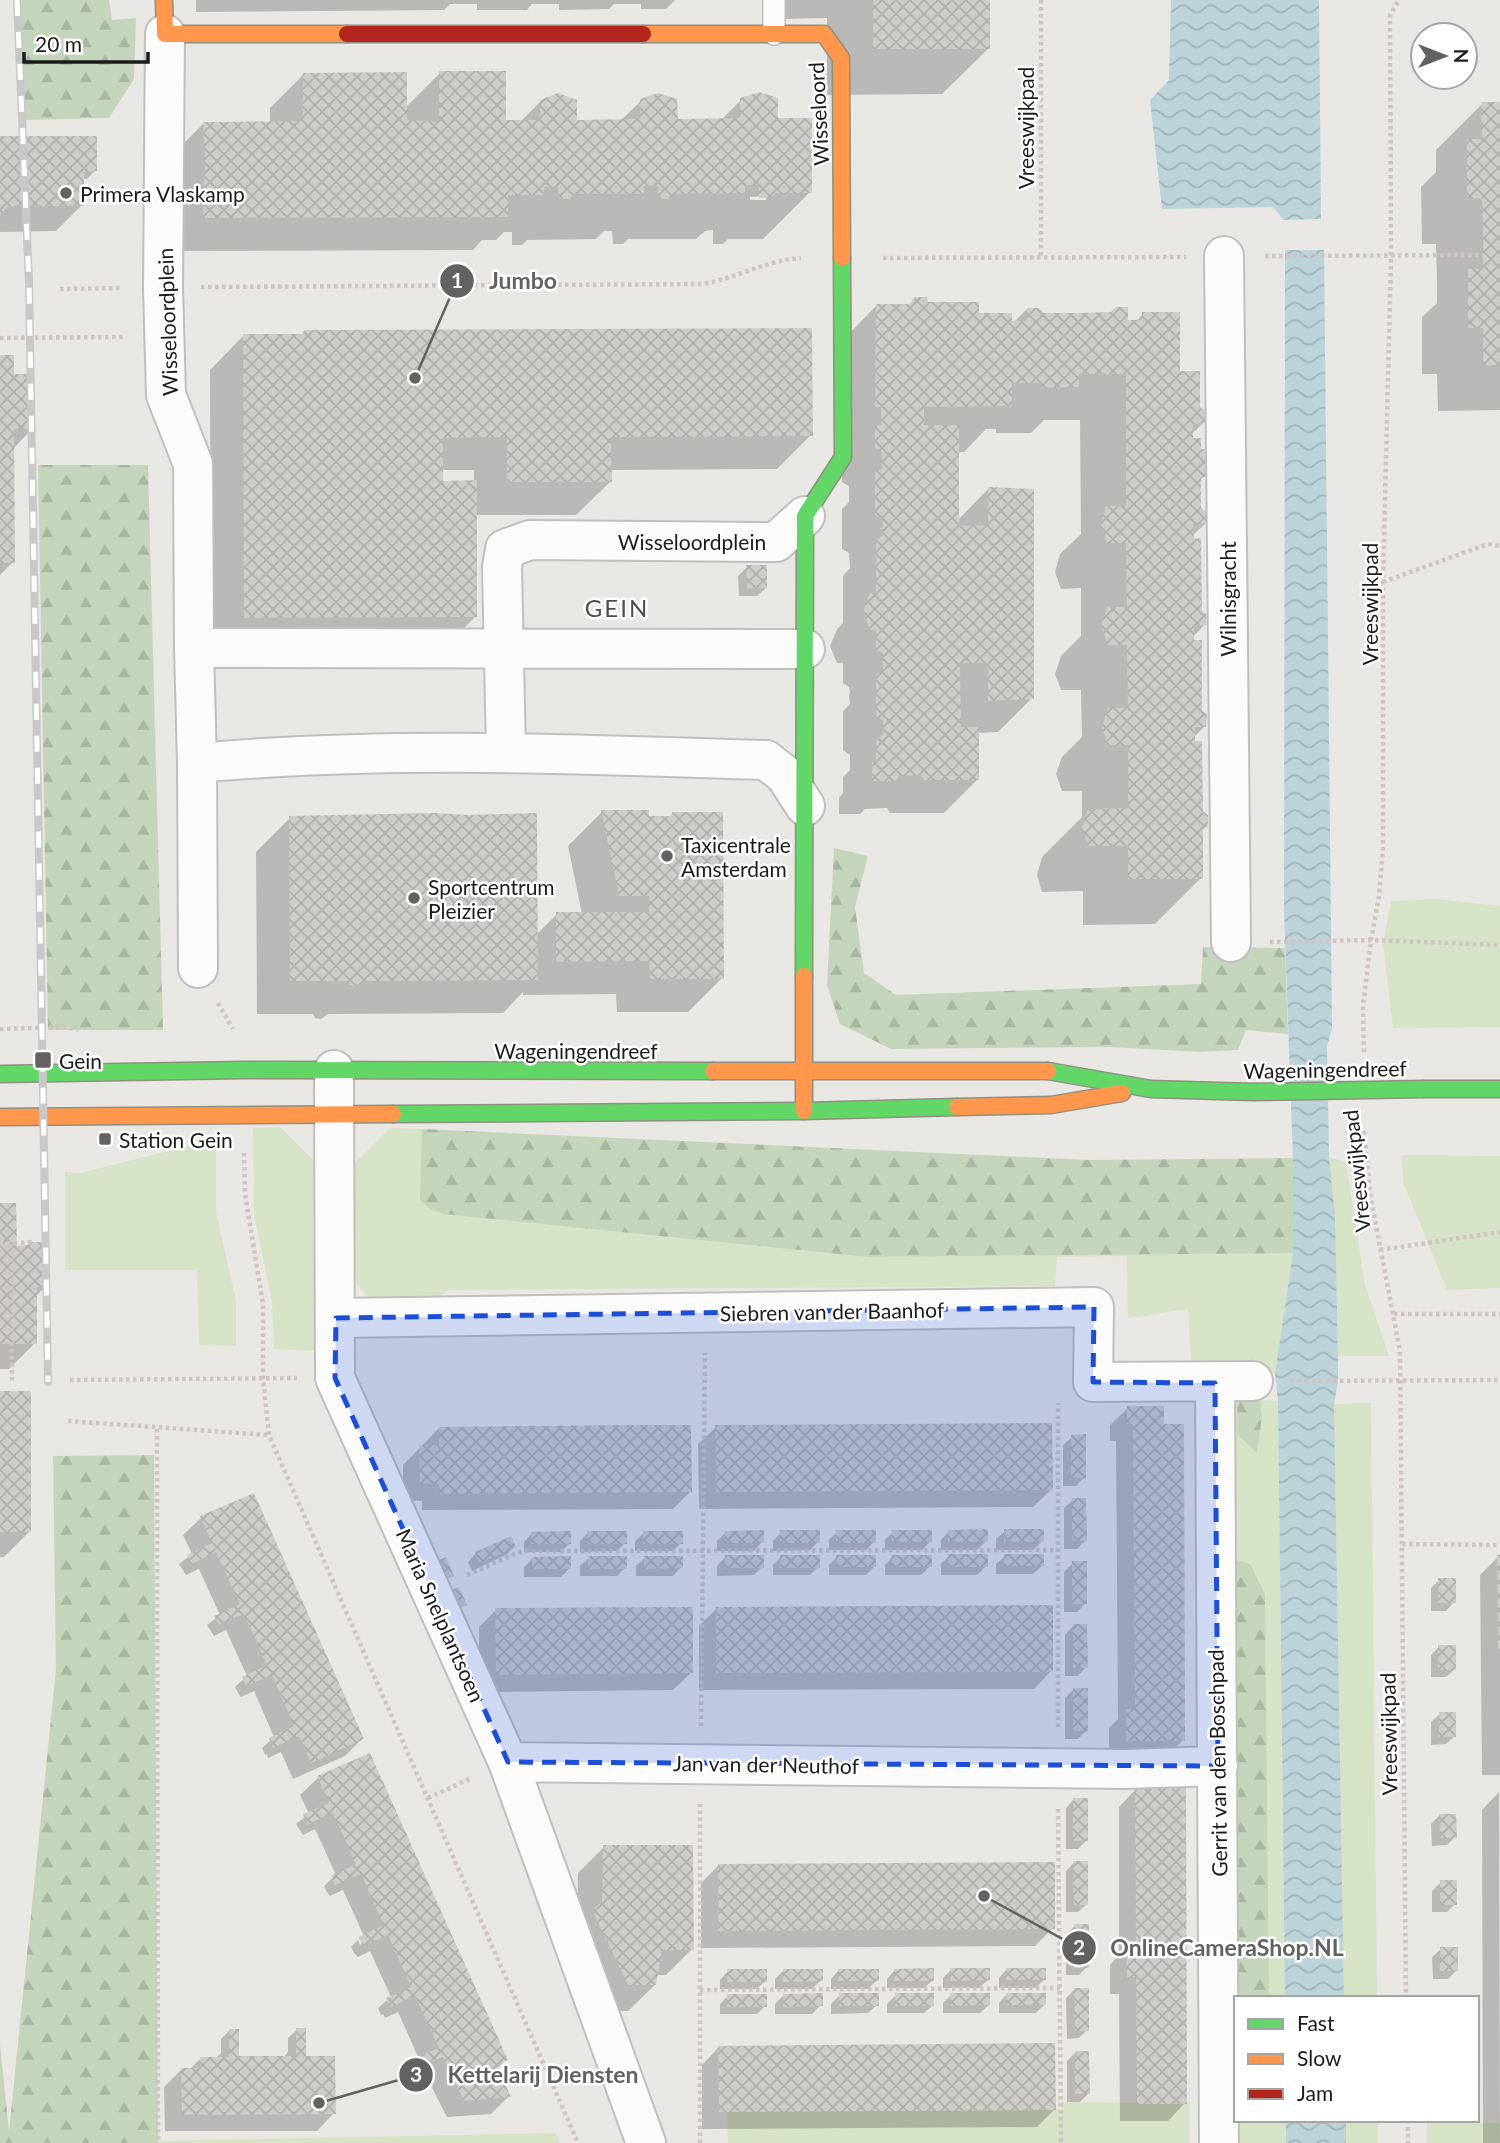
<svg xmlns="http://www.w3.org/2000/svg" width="1500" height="2143" viewBox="0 0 1500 2143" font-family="Lato,sans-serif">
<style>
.grass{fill:#d6e3c6}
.forest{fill:url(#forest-firs)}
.water{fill:url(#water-waves)}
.shadow{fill:#0003;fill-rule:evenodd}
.building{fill:url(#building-cross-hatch)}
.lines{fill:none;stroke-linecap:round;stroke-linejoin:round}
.lane-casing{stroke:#c0bfbe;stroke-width:24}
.street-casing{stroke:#c0bfbe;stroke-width:42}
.fast-casing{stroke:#8f907f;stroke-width:19}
.slow-casing{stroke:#8f907f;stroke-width:19}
.jam-casing{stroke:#8f907f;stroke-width:19}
.path{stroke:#cfc4c2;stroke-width:4.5;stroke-dasharray:3.5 3.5;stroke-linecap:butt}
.lane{stroke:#fcfbfb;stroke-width:21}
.street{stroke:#fcfbfb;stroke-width:38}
.fast{stroke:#63d668;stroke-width:16}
.slow{stroke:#ff974d;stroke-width:16}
.jam{stroke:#b3261e;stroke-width:16}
.rail-casing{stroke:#c9c8c8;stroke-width:8}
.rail{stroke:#fff;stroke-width:5;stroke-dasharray:16;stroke-linecap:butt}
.fast-bridge-casing{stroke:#8f907f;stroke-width:19;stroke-linecap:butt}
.fast-bridge{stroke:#63d668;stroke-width:16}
.marked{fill:#1d4ed8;fill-opacity:0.2;stroke:#1d4ed8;stroke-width:5;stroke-dasharray:14 9;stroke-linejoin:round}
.poi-dot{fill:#636261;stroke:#fff;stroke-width:2.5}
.labels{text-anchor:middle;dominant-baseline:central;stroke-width:5;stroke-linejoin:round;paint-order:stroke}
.street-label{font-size:21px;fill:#1b1b1b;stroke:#fff}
.poi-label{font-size:21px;fill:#1b1b1b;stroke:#fff;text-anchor:start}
.quarter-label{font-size:24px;letter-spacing:2px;fill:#4e4e4e;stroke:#fff}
.leader{fill:none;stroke:#636261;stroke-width:2.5}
.callout-dot{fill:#636261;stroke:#fff;stroke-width:2.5}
.mark-label{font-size:21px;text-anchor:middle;font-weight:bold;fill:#fff}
.callout-label{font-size:23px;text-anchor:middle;font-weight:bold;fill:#636261;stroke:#fff;stroke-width:5;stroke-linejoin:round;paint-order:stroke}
</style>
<defs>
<pattern id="forest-firs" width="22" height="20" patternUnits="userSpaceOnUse" patternTransform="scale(1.75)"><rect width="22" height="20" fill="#c5d5bc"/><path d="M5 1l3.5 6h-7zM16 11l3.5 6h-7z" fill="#a9b6a1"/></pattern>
<pattern id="water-waves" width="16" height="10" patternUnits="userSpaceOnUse" patternTransform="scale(1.75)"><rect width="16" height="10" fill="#bbd3d9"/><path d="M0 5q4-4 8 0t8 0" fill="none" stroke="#a0b5ba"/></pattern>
<pattern id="building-cross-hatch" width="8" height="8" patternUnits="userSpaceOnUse" patternTransform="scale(1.75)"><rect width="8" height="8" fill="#ceccc9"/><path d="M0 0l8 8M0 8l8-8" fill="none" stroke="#b0afac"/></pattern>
</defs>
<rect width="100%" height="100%" fill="#e9e7e4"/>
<path class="grass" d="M1437,899L1500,906V1027L1393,1028L1383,943L1391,901Z
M280,1127L319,1166L320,1351L274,1349L272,1303L254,1214L253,1128Z
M390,1128L422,1129L443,1214L1293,1253L1275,1373L1192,1374L1188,1309L1128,1318L1127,1256L1057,1257L1055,1286L449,1290L422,1306L369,1299L355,1281L354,1164Z
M185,1147H216V1212L236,1301V1346L199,1345L197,1270H65V1172L81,1173Z
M1402,1155L1500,1156V1288L1447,1290L1403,1182Z
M1329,1157L1346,1162L1365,1285L1389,1356H1338L1335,1215Z
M1224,1398L1278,1401L1285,1998H1236V2120H1286V2143H1227Z
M1371,1403L1377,1998H1344L1334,1404Z
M1061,2102L1189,2103V2143H728L727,2109H1061Z
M1346,2120H1378V2143H1346Z
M1427,2123H1500V2143H1427Z
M555,2133L560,2143H158V2141Z"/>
<path class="forest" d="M14,0H109L112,20L136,18L134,79L109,118L22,120Z
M38,465H148L163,1030H48Z
M834,848L868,856L855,907L864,973L896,995L1201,984L1203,947L1285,948L1288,1034L1246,1030L1238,1050L1200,1052L1110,1047L891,1049L840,1024L827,985Z
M422,1129L1090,1160L1293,1158V1253L869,1257L443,1214L430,1209L420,1200Z
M1253,1359L1262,1416L1257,1453L1237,1434L1238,1367Z
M154,1455L158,2143H0V2044L9,2132L56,1669L53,1456Z
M1233,1559L1250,1564L1265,1594L1269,1998H1238Z"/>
<path class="water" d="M1171,0H1319L1321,219L1284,220L1273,207L1162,209L1150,100L1169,80Z
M1285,250H1324L1332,1029L1327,1046L1329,1157L1335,1215L1338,1356V1381L1334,1404L1344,1998H1285L1278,1401L1275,1373L1293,1253V1158L1284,911Z
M1286,2120H1346V2143H1286Z"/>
<path class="shadow" d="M196,0H675L666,9H641V4H614L609,9L559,10V4H532L527,10H477V4H450L444,10L196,12Z
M784,0H988L989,48L942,94L827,95V18L784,19Z
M440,73L505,122H520L541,101L575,121H620L641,101L676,121L721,120L741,100L776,120L810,192L763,239H728L723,244H713V230L705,231L696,239H628L623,244H613L612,231H604L596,239L527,240L522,245H512V232H504L496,240H482L473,250L170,251V157L203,124L270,123V108L304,74L405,108ZM766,196V200H750V197Z
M1500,103V410L1438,411L1437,374H1422V317L1437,303V282L1436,244H1422L1421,187L1436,172V150L1482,104Z
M0,138L95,171L87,179H82V205L56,231L0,232Z
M926,304L1011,323L1014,322L1027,309L1043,314L1127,322H1135L1143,314L1178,373L1204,422L1191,435L1204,476L1199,481V509L1205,513V524L1192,536L1200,611L1205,624L1192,638L1201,711L1205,726L1193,738L1201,812L1206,827L1201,831V878L1155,924L1083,925V891L1042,892L1037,875L1042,857L1082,817V791H1062L1056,774L1062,757L1082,737L1081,690H1061L1055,674L1061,656L1081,636V588L1061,589L1055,572L1060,554L1081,534L1080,420H1044L1031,433H996V429H986L964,452H958V520L988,489L1032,698L998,732L978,733V779L944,813H890L887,808L865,809L860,814H839V798L843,793V777L850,770V755L843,750V711L850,704L849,696L850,692L849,687L843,683V663H837L830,646L837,629L843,623V576L850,568L849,553L842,549V509L849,502V486L842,482L843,340L876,306Z
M243,336L811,435L777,469L610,470V482L576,515H475L476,616L442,650L211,651L210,370ZM441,470H474V482H441Z
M0,356L12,376L33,428L13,449V562L0,575Z
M747,567L766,588L757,596H739L738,576Z
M602,812L647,818H669L673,814L722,978L688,1012H617L616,994L523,995V992L503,1013L328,1014L321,1019L315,1018L313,1014H257L256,852L290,818L536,935L557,914H582L568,846Z
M0,1205L15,1247H26L29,1244L46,1286L35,1297V1343L9,1369H0Z
M0,1393L30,1531L4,1557H0Z
M1162,1407L1183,1740L1166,1758H1109V1728L1118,1719L1116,1441H1110V1425L1128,1408Z
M716,1427L1051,1490L1033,1507L699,1509L698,1444Z
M439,1428L690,1492L673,1509L422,1510V1501L403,1500V1465Z
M1072,1437L1085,1477L1076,1486H1063V1445Z
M1073,1500L1085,1541L1077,1549H1064V1508Z
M201,1518L362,1739L345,1756L293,1779L281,1752L268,1758L267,1754L265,1755L262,1748L274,1737L254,1691L241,1697L238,1693L235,1687L247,1676L226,1630L214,1636L207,1625L220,1615L199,1569L186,1575L179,1564L192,1554L183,1535Z
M949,1531L986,1541L977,1550H941V1540Z
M1005,1531L1042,1541L1033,1550H996V1539Z
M781,1532L818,1542L810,1550L773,1551V1541Z
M837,1532L874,1542L866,1550H829V1540Z
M893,1532L930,1542L922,1550H885V1540Z
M532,1533L570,1543L561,1552H524V1542Z
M588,1533L625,1543L617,1551L580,1552V1541Z
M644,1533L681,1543L673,1551H635V1541Z
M725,1533L762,1542L754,1551H717V1541Z
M514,1547L506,1555L472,1571L468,1562L476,1553Z
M893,1556L930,1566L921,1575H885V1565Z
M949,1556L986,1566L977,1575H941V1564Z
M1005,1556L1042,1566L1033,1574H996V1564Z
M725,1557L762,1567L754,1575L717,1576V1566Z
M781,1557L818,1567L810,1575H773V1565Z
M837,1557L874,1567L866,1575H829V1565Z
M1498,1557H1500V1775H1482L1480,1575Z
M533,1558L570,1568L561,1577H524V1567Z
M589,1558L625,1568L617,1576H580V1566Z
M645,1558L681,1567L673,1576H636V1566Z
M1073,1563L1085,1604L1077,1612H1064V1572Z
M1439,1580L1454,1602L1446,1611H1431V1588Z
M717,1608L1051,1671L1034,1689L699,1690V1626Z
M496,1610L691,1673L673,1690L479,1692V1627Z
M1073,1626L1086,1667L1078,1676H1065V1635Z
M1439,1647L1455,1669L1446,1677H1431V1655Z
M1073,1690L1086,1731L1078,1739H1065V1698Z
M1440,1714L1455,1736L1446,1744L1431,1745V1722Z
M369,1755L506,2060L496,2069L508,2097L491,2114L447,2117L425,2074L413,2079L411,2075L409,2076L406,2069L419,2059L398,2012L385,2018L383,2014L381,2015L378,2008L391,1997L370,1951L358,1957L354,1953L351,1947L358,1940L360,1945L363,1942L359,1939L364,1936L343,1890L330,1896L327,1892L324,1886L336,1875L315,1829L303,1835L296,1824L309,1814L300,1795L318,1778Z
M1136,1789L1185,2103L1168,2121H1120L1119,1994H1110V1965L1119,1955V1807Z
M1499,1792L1500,2143H1483L1482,1810Z
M1074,1799L1087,1840L1078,1849H1066V1808Z
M1440,1815L1455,1837L1447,1845L1432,1846L1431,1824Z
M604,1847L692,1949L666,1975H656L655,1985L628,2011H602L577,1928L578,1873Z
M1074,1863L1087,1904L1078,1912H1066V1871Z
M718,1866L1053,1928L1035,1946L701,1948V1883Z
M1441,1882L1455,1904L1447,1912H1432V1891Z
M1075,1926L1087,1967L1079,1975H1066V1934Z
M1441,1949L1456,1971L1448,1979H1433L1432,1957Z
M1007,1969L1044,1980L1035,1988H999V1978Z
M839,1970L877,1980L868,1989H831V1979Z
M895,1970L933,1980L924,1988H887V1979Z
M951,1970L988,1980L979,1988H943V1978Z
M728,1971L765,1981L757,1989H720V1980Z
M783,1971L821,1980L812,1989H775V1979Z
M1075,1989L1087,2030L1079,2038L1067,2039L1066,1998Z
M1007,1994L1045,2004L1036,2013H999V2003Z
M840,1995L877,2005L868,2013L831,2014V2004Z
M896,1995L933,2005L924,2013H887V2004Z
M951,1995L989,2005L980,2013H943V2003Z
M728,1996L765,2006L757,2014H720V2004Z
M783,1996L821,2005L812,2014H775V2004Z
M230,2030L237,2058H283L288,2052V2038L297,2030L304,2058L334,2113L317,2131H165L164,2087L182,2069H190L201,2058H216L221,2053V2039Z
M719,2047L1054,2110L1037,2127L702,2129V2065Z
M1075,2053L1088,2094L1080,2102H1067V2061Z"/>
<path class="building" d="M873,0H990V49H873Z
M439,71H506V120H540V100L558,93L577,100V120L640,119V99L658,93L677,99L678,119L740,118V98L759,92L778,98V118H812V193H775L772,198H759V185H745V193L675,194L671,199H659L658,186H644V194H574L570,199H558V187H544V195H508V217L203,218L205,159L203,122L303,121V73L407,72V120L439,122Z
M1481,102H1500V365L1483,366V328H1468V269H1483V235L1482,198H1467V139H1482Z
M0,136H97V171L84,172V206H8L0,215Z
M915,297H927L928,302H979V313H1012V321L1026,320L1027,308H1039L1044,313H1077L1111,312L1116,307H1128V320H1142V312H1180V371H1200V407L1206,411V423L1193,424V438H1201V449H1205L1206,477H1201V508L1206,512V523L1193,524L1194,539L1201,538L1202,610L1206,614L1207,625L1194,626V640H1202V711L1207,714L1206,727H1195V741H1202L1203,811L1208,815V827H1203V879H1128V846H1088L1082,827L1088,809L1128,808V745H1108L1102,727L1108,708H1128L1127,645H1108L1101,626L1107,607H1127L1126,543H1107L1101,524L1106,506H1126V374H1079V387L1042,388V383H1012V406L924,407V425H959V526L988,525V487L1034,489V699L988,701V663H960L961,727H979V780H924L921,775L899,776L896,781H872V762H876V741L883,734V721L876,716V675L883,670V653L876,650V630H870L863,611L870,593H876V540L882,536L883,533V529H879L883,526L882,519L875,515V473L882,469V452L875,448V425H881V407H875L876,304H909Z
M812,328L813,436L611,437L612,482H507V437L443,438V481L477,480V617L244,618L243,334H302L305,330Z
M0,355H14V374H34L35,429H14L15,563H0Z
M746,565H767V588L747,589Z
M601,810H649V816H672V812H723L724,979H650L649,961L556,962V912H649V896H619Z
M435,813L466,815L537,813L538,980L364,981L356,987L349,984L347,981H290L289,816Z
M0,1203H16L17,1246L28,1245V1242H47V1287H37V1344H0Z
M0,1391H31V1532H0Z
M1127,1406H1164V1424H1184L1185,1741H1126V1709H1135L1133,1424H1127Z
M1052,1423L1053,1490L716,1492L715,1425Z
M635,1425H691L692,1492L439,1494V1484L420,1483L419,1445H439V1427Z
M1086,1434V1478H1071V1435Z
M254,1493L364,1739L311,1763L299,1736L273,1748L269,1738L294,1726L272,1675L246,1686L242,1677L267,1665L244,1614L219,1625L214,1616L240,1604L216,1552L191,1564L187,1555L212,1543L200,1516Z
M1072,1498H1086L1087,1541H1072Z
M988,1529V1542H948V1530Z
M1004,1529H1044V1542H1004Z
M764,1530V1543H725V1531Z
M780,1530H820V1543H780Z
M836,1530H876V1543H836Z
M892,1530H932V1542H892Z
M571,1531V1544H531V1532Z
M587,1531H627V1544H588Z
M643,1531H683V1544H643Z
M511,1536L516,1547L480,1563L475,1552Z
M948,1554H988V1567H948Z
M1004,1554H1044V1566H1004Z
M725,1555H764V1568H725Z
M780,1555H820V1568H780Z
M836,1555H876V1567H836Z
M892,1555H932V1567H892Z
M1497,1555H1500V1651H1498Z
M571,1556V1569H532V1557Z
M588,1556H627V1569H588Z
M644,1556H683V1568L644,1569Z
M446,1557L454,1576L442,1581L434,1562Z
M1072,1561H1087V1604H1072Z
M1438,1578H1456V1603H1438Z
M459,1587L467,1605L455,1610L447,1592Z
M1053,1605V1672L716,1673V1607Z
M693,1607V1673L496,1675L495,1608Z
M1073,1624H1087L1088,1668H1073Z
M1438,1645H1456V1670H1438Z
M1073,1688H1088V1731H1073Z
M1439,1712H1456V1737H1439Z
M370,1753L508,2060L496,2065L511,2097L464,2101L443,2057L417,2068L413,2059L439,2048L415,1996L390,2007L386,1998L411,1987L388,1935L363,1946L359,1937L384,1925L361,1874L335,1885L331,1876L356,1864L345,1839L333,1813L308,1824L303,1814L329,1803L317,1776Z
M1135,1787H1186L1187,2104H1137L1136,1977H1127L1126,1946H1136Z
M1073,1798H1088V1841H1073Z
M1439,1814H1456L1457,1838H1440Z
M603,1845H693L694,1950H662L656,1985H628L592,1910L602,1902Z
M1073,1861H1088V1905H1074Z
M1055,1862V1929L718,1931V1864Z
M1440,1880H1457V1905H1440Z
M1074,1924H1089V1968H1074Z
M1440,1947H1458V1971H1440Z
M934,1968V1981H894V1969Z
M950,1968H990V1980L950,1981Z
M1006,1968H1046V1980H1006Z
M727,1969H767V1982H727Z
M783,1969H823V1981L783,1982Z
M838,1969H879V1981H838Z
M1074,1988H1089V2031H1075Z
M823,1993V2006L783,2007V1994Z
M839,1993H879V2006H839Z
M895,1993H934V2006H895Z
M950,1993H990V2005L951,2006Z
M1006,1993H1046V2005H1006Z
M727,1994H767V2007H727Z
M296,2028H306V2056H335L336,2114L182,2115L181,2068H200V2057H229V2029H239V2056H296Z
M1055,2043L1056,2110L719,2112L718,2046Z
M1075,2051H1089L1090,2094H1075Z"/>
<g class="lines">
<g class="lane-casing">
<path id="lane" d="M774,0V34"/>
</g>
<g class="street-casing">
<path id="street" d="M165,34L163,288L166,395L193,464L194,648L197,763
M1224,256L1231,942
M194,648L805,649
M506,752L502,567L505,549L530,540L776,542L805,516
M198,968L197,763C386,746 576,754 766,760L785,775L805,806
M334,1070L335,1378L508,1762L646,2143
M336,1318L1094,1307L1093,1382L1253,1381
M1215,1383L1219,2143
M508,1762L1125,1769L1218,1766"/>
</g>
<g class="fast-casing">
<path id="fast" d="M804,976L805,516L843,457L842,258
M1048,1071L1151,1089L1253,1092
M0,1074L244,1070L713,1071
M1424,1089H1500
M393,1114L804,1111L957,1107"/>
</g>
<g class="slow-casing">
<path id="slow" d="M164,0L165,34H347
M643,34H824L841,58L842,258
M713,1071H1048
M957,1107L1051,1105L1122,1093
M804,1111V976
M0,1117L393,1114"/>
</g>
<g class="jam-casing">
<path id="jam" d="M347,34H643"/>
</g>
<path class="path" d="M1041,0V256
M1265,256L1483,255
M883,258L1186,257
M201,287L703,284C737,278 767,260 801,258
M60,289L123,288
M0,338L125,337
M1383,582L1488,544L1500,546
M1270,942L1371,940L1500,945
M218,1003L233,1029
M0,1029L65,1027L78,1030
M1364,1052L1363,1006L1371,940L1379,896L1383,849V582L1391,257L1390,15L1399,0
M1364,1131L1371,1199L1400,1351L1406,1998
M244,1153L245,1194L263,1304V1378L269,1435L578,2143
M0,1244L33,1242
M11,1244L12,1381
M1380,1250L1500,1232
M1394,1314H1500
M70,1380L297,1378
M1291,1381L1500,1380
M68,1421L269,1435
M157,1429L158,2143
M1402,1544L1500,1545
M467,1575L522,1551L1058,1550
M701,1726L705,1353
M1058,1727V1403
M428,1798L472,1778
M1058,1809L1061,2143
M700,1990L1060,1988
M1408,2120V2143
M700,2143V1804"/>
<use href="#lane" class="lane"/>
<use href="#street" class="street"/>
<use href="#fast" class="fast"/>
<use href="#slow" class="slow"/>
<use href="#jam" class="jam"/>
<g class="rail-casing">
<path id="rail" d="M17,0L29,283L48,1382"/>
</g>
<use href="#rail" class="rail"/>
<g class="fast-bridge-casing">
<path id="fast-bridge" d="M1253,1092L1424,1089"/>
</g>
<use href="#fast-bridge" class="fast-bridge"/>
</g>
<path class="marked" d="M1094,1307L1093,1382L1215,1383L1218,1766L508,1762L335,1378L336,1318Z"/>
<g class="poi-dot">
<circle cx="66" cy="193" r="7"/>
<circle cx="667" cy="856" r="7"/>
<circle cx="414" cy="898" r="7"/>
<rect x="34" y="1051" width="18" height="18" rx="3.5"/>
<rect x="98" y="1132" width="14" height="14" rx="3.5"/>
</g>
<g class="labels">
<g class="street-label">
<text transform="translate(818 114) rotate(-93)">Wisseloord</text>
<text transform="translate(1025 128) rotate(-90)">Vreeswijkpad</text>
<text transform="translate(167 322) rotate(-92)">Wisseloordplein</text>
<text x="692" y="541">Wisseloordplein</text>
<text transform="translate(1227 599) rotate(-90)">Wilnisgracht</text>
<text transform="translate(1369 604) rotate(-90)">Vreeswijkpad</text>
<text x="576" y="1050">Wageningendreef</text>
<text transform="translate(1325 1069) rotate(-1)">Wageningendreef</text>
<text transform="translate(1356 1171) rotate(-96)">Vreeswijkpad</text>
<text transform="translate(832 1311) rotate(-1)">Siebren van der Baanhof</text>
<text transform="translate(441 1615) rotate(66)">Maria Snelplantsoen</text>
<text transform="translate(1388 1734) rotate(-91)">Vreeswijkpad</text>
<text transform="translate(1217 1763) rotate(-91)">Gerrit van den Boschpad</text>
<text transform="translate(766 1764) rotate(1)">Jan van der Neuthof</text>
</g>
<g class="poi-label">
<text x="80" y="193">Primera Vlaskamp</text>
<text x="681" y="844">Taxicentrale<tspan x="681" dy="24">Amsterdam</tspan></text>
<text x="428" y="886">Sportcentrum<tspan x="428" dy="24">Pleizier</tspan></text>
<text x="59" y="1060">Gein</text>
<text x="119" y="1139">Station Gein</text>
</g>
<g class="quarter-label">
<text x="617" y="607">GEIN</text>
</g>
</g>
<path class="leader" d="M415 378L457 281M984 1896L1079 1948M319 2103L416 2075"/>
<g class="callout-dot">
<circle cx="415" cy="378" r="7"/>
<circle cx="984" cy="1896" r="7"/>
<circle cx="319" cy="2103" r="7"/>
<circle cx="457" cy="281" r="18"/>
<circle cx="1079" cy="1948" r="18"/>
<circle cx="416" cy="2075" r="18"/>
</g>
<g class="mark-label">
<text x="457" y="288">1</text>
<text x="1079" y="1955">2</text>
<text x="416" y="2082">3</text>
</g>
<g class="callout-label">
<text x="523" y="289">Jumbo</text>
<text x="1227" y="1956">OnlineCameraShop.NL</text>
<text x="543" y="2083">Kettelarij Diensten</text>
</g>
<rect x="1234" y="1996" width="245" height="126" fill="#ffffff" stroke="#a4a4a4" stroke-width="2"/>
<rect x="1248" y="2019" width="35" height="10" fill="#63d668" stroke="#a4a4a4" stroke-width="2"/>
<text x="1297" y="2031" font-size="21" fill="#1b1b1b">Fast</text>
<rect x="1248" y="2054" width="35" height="10" fill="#ff974d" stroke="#a4a4a4" stroke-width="2"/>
<text x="1297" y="2066" font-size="21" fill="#1b1b1b">Slow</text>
<rect x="1248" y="2089" width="35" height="10" fill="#b3261e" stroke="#a4a4a4" stroke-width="2"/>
<text x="1297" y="2101" font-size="21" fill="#1b1b1b">Jam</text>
<g transform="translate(1444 56) rotate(90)"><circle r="33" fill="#ffffff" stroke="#a4a4a4" stroke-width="2"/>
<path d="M0-5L12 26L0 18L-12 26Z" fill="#636261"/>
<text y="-10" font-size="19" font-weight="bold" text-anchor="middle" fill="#1b1b1b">N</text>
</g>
<path d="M24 52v10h124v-10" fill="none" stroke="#1b1b1b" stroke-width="3.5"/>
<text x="35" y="52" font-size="21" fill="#1b1b1b" stroke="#ffffff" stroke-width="5" paint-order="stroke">20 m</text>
</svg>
